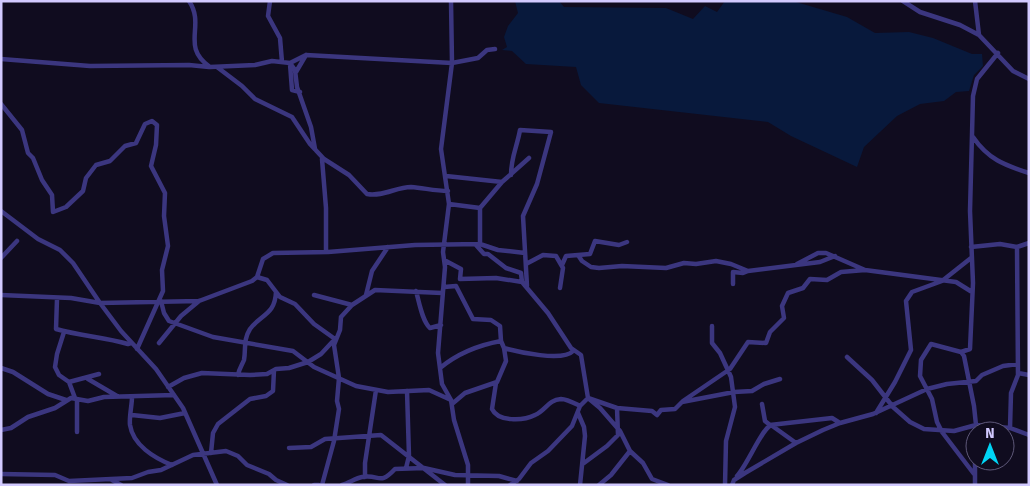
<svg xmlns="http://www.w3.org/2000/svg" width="1030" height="486" viewBox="0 0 1030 486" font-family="'Fira Sans',sans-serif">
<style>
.water{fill:#08193c}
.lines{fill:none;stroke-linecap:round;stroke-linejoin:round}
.street{stroke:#3b367f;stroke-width:4.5}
</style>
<rect width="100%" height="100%" fill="#100c1f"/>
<path class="water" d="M515,1H559L564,7L666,8L693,19L705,6L717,12L725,1L796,2L847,17L875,33L909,32L933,38L972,54H982L983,66L974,75L969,91L956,92L944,101L920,104L897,116L864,147L857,167L791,136L768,122L599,103L581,85L576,67L526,64L512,51L502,50L507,47L504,37L508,26L518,13Z"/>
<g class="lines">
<path class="street" d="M189,1C206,26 180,46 210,67L255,65L272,61L290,63L306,55L452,63L478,58L487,50L495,49
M270,1L268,16L280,38L282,62
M451,1L452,63L441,149L449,204L443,252L445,267L438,353L442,384L451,400L454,420L468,465V485
M903,1L920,12L960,25L979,35L1013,71L1029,79
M975,1L979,35
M1,59L90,66L189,65L209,67
M290,63L295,70L297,87L311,127L315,149
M290,64L292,90L300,92
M217,67L242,86L255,99L292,117L310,144L324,159L349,175L367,194C383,197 396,187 411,187C424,188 435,191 448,191
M296,72L306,55
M1,104L22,130L28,153L33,158L42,180L52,195L53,212L66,207L83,191L86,178L96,165L110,161L125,146L136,143L145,124L152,121L157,125L156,145L151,166L165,193L164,216L168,246L162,270L163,291L137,349
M973,137C988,159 1004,165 1029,173
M322,159L326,208V252
M511,175C511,157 517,147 520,130L551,132L537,184L523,216L527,286
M446,176L502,182
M449,204L480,208
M1,211L38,239L60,250L73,263L100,303L121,331L156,369L183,408L217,485
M480,244V208L502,182L529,158
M476,245L484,254H488L506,268L521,273L522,282L548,313L571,348L581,355L588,398L600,408L620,431L630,451L643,463L652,479L668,485
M971,247L1000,244L1017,247L1029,243
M578,255L582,261L591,267L599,268L622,266L666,268L684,263L696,264L716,261L731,264L748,271
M1,258L17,241
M446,261L461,269L460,279L496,278L522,282
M526,264L543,255L556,256L563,268L560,288
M797,264L818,253H826L865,270L956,282L972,292
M562,265L566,256L590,254L595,241L619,245L627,242
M733,284V272L743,273L748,271L820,262L835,256
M443,290L444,287L456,286L473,319L491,320L500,326L501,341L504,348C518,352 563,362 573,351
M416,291C419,301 422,321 430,328L441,325
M1,295L71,298L100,303L199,301L252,281L257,277L263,259L273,253L328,252L415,245L480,244L498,250L525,253
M314,295L352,305
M366,295L372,271L388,247
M57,299L56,329C80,336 104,337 128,344L131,343
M161,301L164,313L169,321L213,337L293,351L314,367L356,386L388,392L429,390L451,400
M712,326V343L720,353L731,377L735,407L726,441L725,485
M64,332L57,354L55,367L59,375L69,382L75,398
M159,343L181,316L199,301
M961,352L970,349L973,283L970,211L973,96L977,79L998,53
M847,357L872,380L893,407L910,422L924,429L954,431L976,425L975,431
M1,368L13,372L48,394L66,400
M440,368C457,354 479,345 501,341
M1018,373L1029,375
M238,375C239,369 242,365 244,360C246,349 243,340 250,329C261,314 275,315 276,292
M88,379L117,396
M69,382L99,374
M496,383L492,409C498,422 523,421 535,415C546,410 548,400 561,399C567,399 574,403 580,406
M168,387L184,378L202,373L250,375L267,374L276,369L289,368L308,362L321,354L335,339L314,324L295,304L280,297L267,280L257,277
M132,397C132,405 129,417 130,425C133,445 154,458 172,465
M683,401L730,369L748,342L766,343L770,332L784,318L782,306L788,293L803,288L810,279L827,280L841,272L865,270
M452,404L465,393L497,382L506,361L504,348
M762,404L765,421L770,425L832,418L840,423
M578,413L584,427L585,436L580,485
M876,413L895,382L911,350L906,301L912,292L942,281L971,258
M132,415L160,418L185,413
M1010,428L1011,393L1018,375L1017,247
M1,430L11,428L28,417L55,408L71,398L88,401L104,397L174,395
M77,432V399
M289,448L311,447L325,439L381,435L445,485
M211,453L213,433L218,424L250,399L266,396L273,391L274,370
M584,463L607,446L618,435L617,408
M406,468L409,456L407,391
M1,474L55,475L69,481L132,478L148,472L161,470L193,455L226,451L238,456L247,465L269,474L276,480L287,485
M974,474L942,432L937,422L932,399L920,376L921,360L931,344L961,352L964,356L974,406L976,425L1010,428L1029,435
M737,476C748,464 761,430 771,425L796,443
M365,477V463L376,390
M112,480L121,485
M314,485H319
M322,485L334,441L339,409L337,401L339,378L334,345L340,330L341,317L352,305L375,290L442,293
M342,485C349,483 356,478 362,477C380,474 379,486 395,469L424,468L455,475L499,476L517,481
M510,485L519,479L531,463L548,451L572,426L580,406L588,398L617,408L652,411L657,415L661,410L675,409L682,402L734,392L752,391L764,384L780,379
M599,485L611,475L630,451
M732,485L734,480L745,473L796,443L823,430L840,423L873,414L927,389L947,384L976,381L982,375L1003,366L1018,364
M975,485V432"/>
</g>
<rect width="1030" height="486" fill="none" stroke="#d2caff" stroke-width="5"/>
<g transform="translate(990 446)"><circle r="24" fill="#100c1f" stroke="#5e5879"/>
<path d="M0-4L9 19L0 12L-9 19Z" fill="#00d4f5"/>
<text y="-8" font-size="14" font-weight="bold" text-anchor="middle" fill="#d2caff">N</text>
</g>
</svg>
